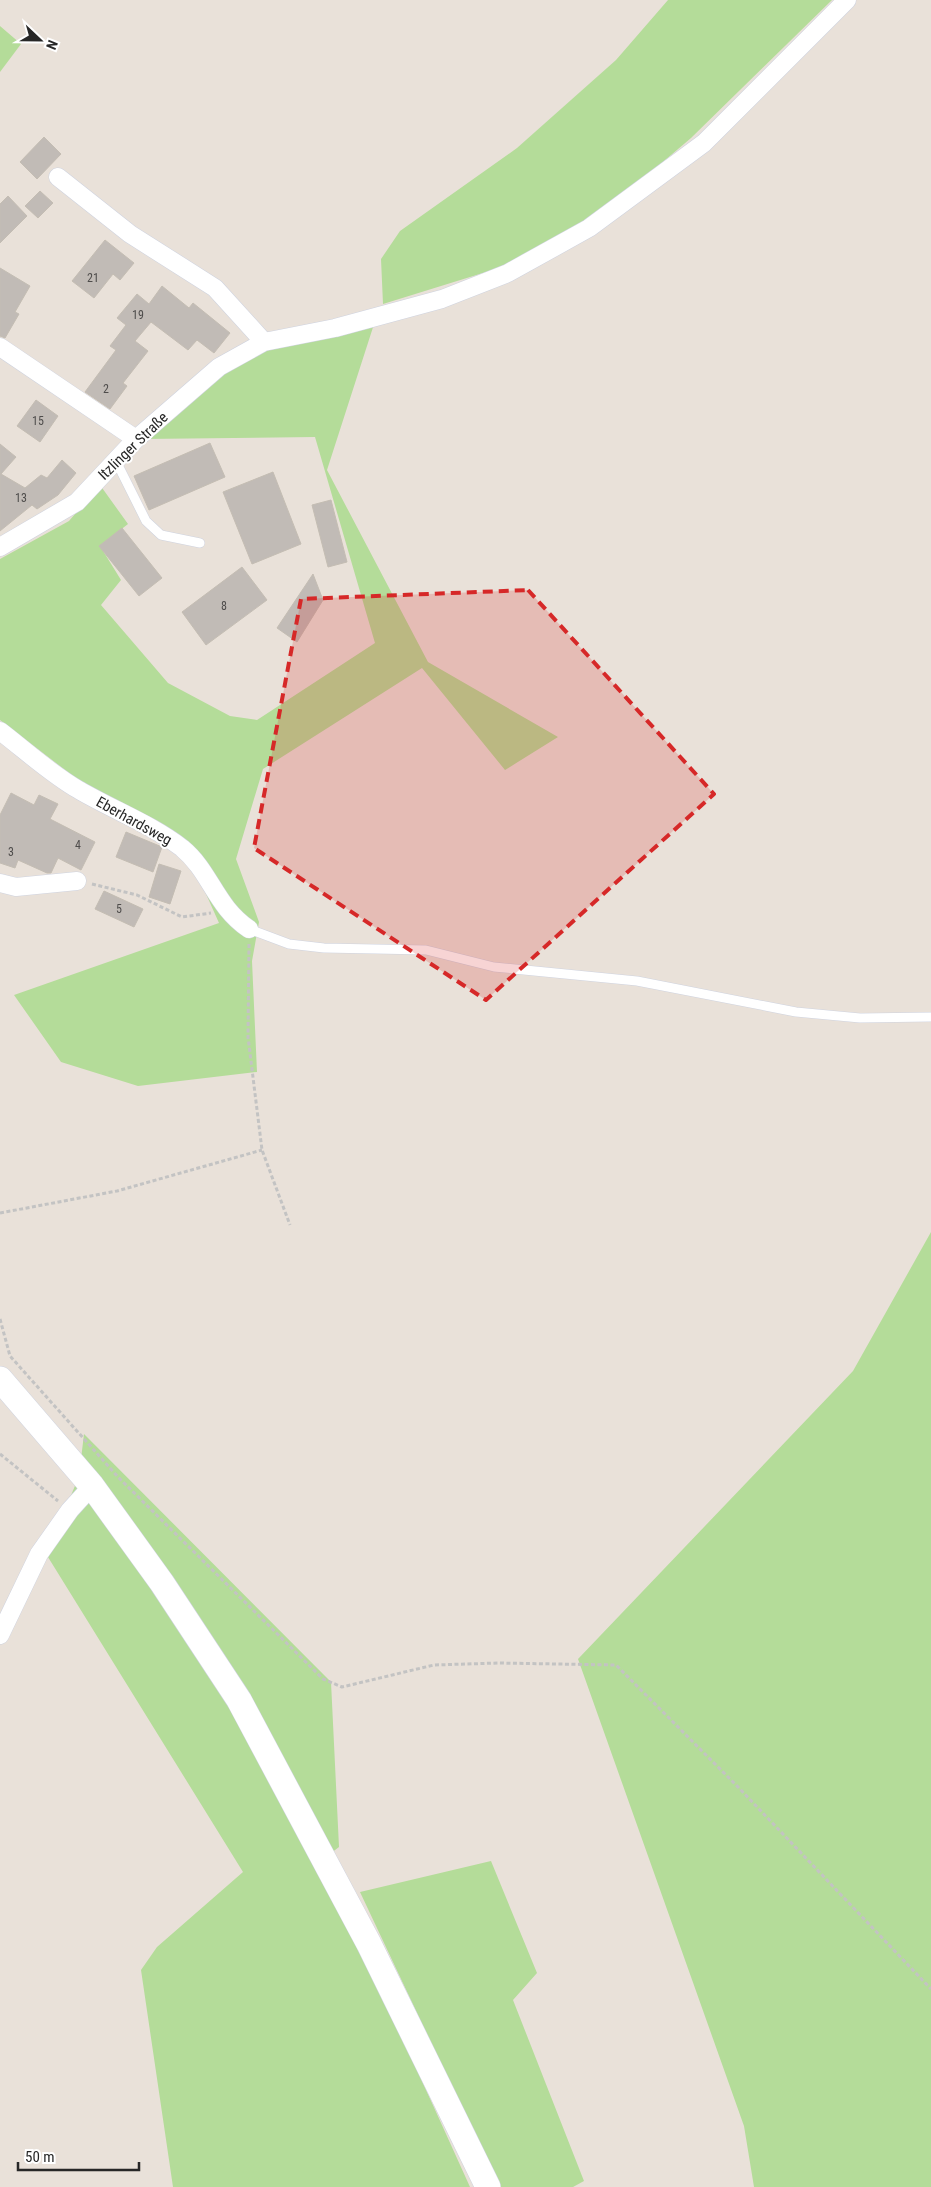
<svg xmlns="http://www.w3.org/2000/svg" width="931" height="2187" viewBox="0 0 931 2187" font-family="'Roboto Condensed',sans-serif">
<style>
.green{fill:#b4dc99}
.building{fill:#c1bbb6;stroke:#c4bdb3}
.lines{fill:none;stroke-linecap:round;stroke-linejoin:round}
.service-casing{stroke:#cfd3df;stroke-width:10}
.minor-casing{stroke:#cfd3df;stroke-width:19}
.secondary-casing{stroke:#cfd3df;stroke-width:26}
.path{stroke:#c3c3c3;stroke-width:3;stroke-dasharray:4 2.5;stroke-linecap:butt}
.service{stroke:#fff;stroke-width:9}
.minor{stroke:#fff;stroke-width:18}
.secondary{stroke:#fff;stroke-width:25}
.marked{fill:#d62828;fill-opacity:0.2;stroke:#d62828;stroke-width:4;stroke-dasharray:10 6;stroke-linejoin:round}
.labels{text-anchor:middle;dominant-baseline:central;stroke-width:4;stroke-linejoin:round;paint-order:stroke}
.number-label{font-size:12px;fill:#4e4c4b}
.street-label{font-size:15px;fill:#272727;stroke:#fff}
</style>
<rect width="100%" height="100%" fill="#e9e1d9"/>
<path class="green" d="M668,0H832L691,138L610,207L499,268L383,304L381,259L400,231L517,148L616,60Z
M0,26L21,44L0,72Z
M376,318L327,470L428,662L558,737L505,770L422,668L263,769L236,859L259,922L252,961L257,1072L138,1086L61,1062L14,995L219,923L194,867L189,842L82,783L0,720V559L69,521L100,485L128,524L100,546L121,580L101,605L168,683L230,716L257,720L375,643L315,437L143,439L234,350Z
M931,1232V2187H754L744,2126L578,1659L853,1371Z
M84,1434L331,1682L339,1847L322,1860L470,2187H173L141,1970L157,1947L243,1872L43,1549L58,1527L79,1476Z
M491,1861L537,1973L513,2000L584,2181L573,2187H499L360,1892Z"/>
<path class="building" d="M44,137L61,154L37,179L20,162Z
M40,191L53,203L38,218L25,206Z
M8,196L27,216L0,243V204Z
M105,240L134,263L120,280L113,274L94,298L72,281Z
M0,268L30,286L15,312L19,314L5,338L0,336Z
M162,286L189,308L193,303L230,333L214,353L197,340L188,350L151,322L135,341L148,351L123,383L127,386L110,409L85,392L116,350L110,346L126,325L117,318L137,294L149,304Z
M36,400L58,416L40,442L17,426Z
M210,443L225,477L149,510L134,476Z
M0,444L16,457L1,474L25,488L41,475L47,478L62,460L76,473L58,495L37,509L32,505L0,531Z
M273,472L301,544L252,564L223,492Z
M331,500L347,562L328,567L312,505Z
M122,528L162,578L139,596L99,546Z
M242,567L267,600L206,645L182,612Z
M313,574L323,600L297,642L277,628Z
M11,793L34,805L39,795L58,804L50,819L95,842L81,870L58,858L51,873H47L18,860L15,868L0,863V815Z
M126,832L162,847L153,872L116,857Z
M159,864L181,871L170,904L149,897Z
M104,891L143,909L134,927L95,909Z"/>
<g class="lines">
<g class="service-casing">
<path id="service" d="M116,461L146,521L161,535L200,543
M249,929L289,944L324,948L426,950L494,967L637,981L796,1012L860,1018L931,1017"/>
</g>
<g class="minor-casing">
<path id="minor" d="M58,177L130,234L215,288L264,342
M0,347L136,439
M0,547L77,502L136,439L219,367L264,342L335,328L442,299L508,273L589,228L704,143L847,0
M0,731C25,750 52,775 79,790C113,810 151,824 182,848C211,872 215,906 249,929
M0,883L16,887L77,881
M0,1635L39,1554L70,1510L92,1486"/>
</g>
<g class="secondary-casing">
<path id="secondary" d="M0,1379L92,1486L162,1583L239,1700L369,1944L488,2187"/>
</g>
<path class="path" d="M92,884L137,895L182,917L211,913
M249,944L248,1037L262,1150L290,1225
M0,1213L117,1191L262,1150
M0,1319L10,1356L118,1477L323,1679L342,1687L434,1665L498,1663L616,1665L738,1787L931,1989
M0,1454L58,1501"/>
<use href="#service" class="service"/>
<use href="#minor" class="minor"/>
<use href="#secondary" class="secondary"/>
</g>
<path class="marked" d="M528,590L714,794L486,1000L254,848L301,599Z"/>
<g class="labels">
<g class="number-label">
<text x="93" y="278">21</text>
<text x="138" y="315">19</text>
<text x="106" y="389">2</text>
<text x="38" y="421">15</text>
<text x="21" y="498">13</text>
<text x="224" y="606">8</text>
<text x="78" y="845">4</text>
<text x="11" y="852">3</text>
<text x="119" y="909">5</text>
</g>
<g class="street-label">
<text transform="translate(133 446) rotate(-44)">Itzlinger Straße</text>
<text transform="translate(134 821) rotate(29)">Eberhardsweg</text>
</g>
</g>
<g transform="translate(40 40) rotate(112)" stroke="#ffffff" stroke-width="4" paint-order="stroke">
<path d="M0-4L9 19L0 12L-9 19Z" fill="#272727"/>
<text y="-8" font-size="14" font-weight="bold" text-anchor="middle" fill="#272727">N</text>
</g>
<path d="M18 2162v8h121v-8" fill="none" stroke="#272727" stroke-width="2.5"/>
<text x="25" y="2162" font-size="15" fill="#272727" stroke="#ffffff" stroke-width="4" paint-order="stroke">50 m</text>
</svg>
